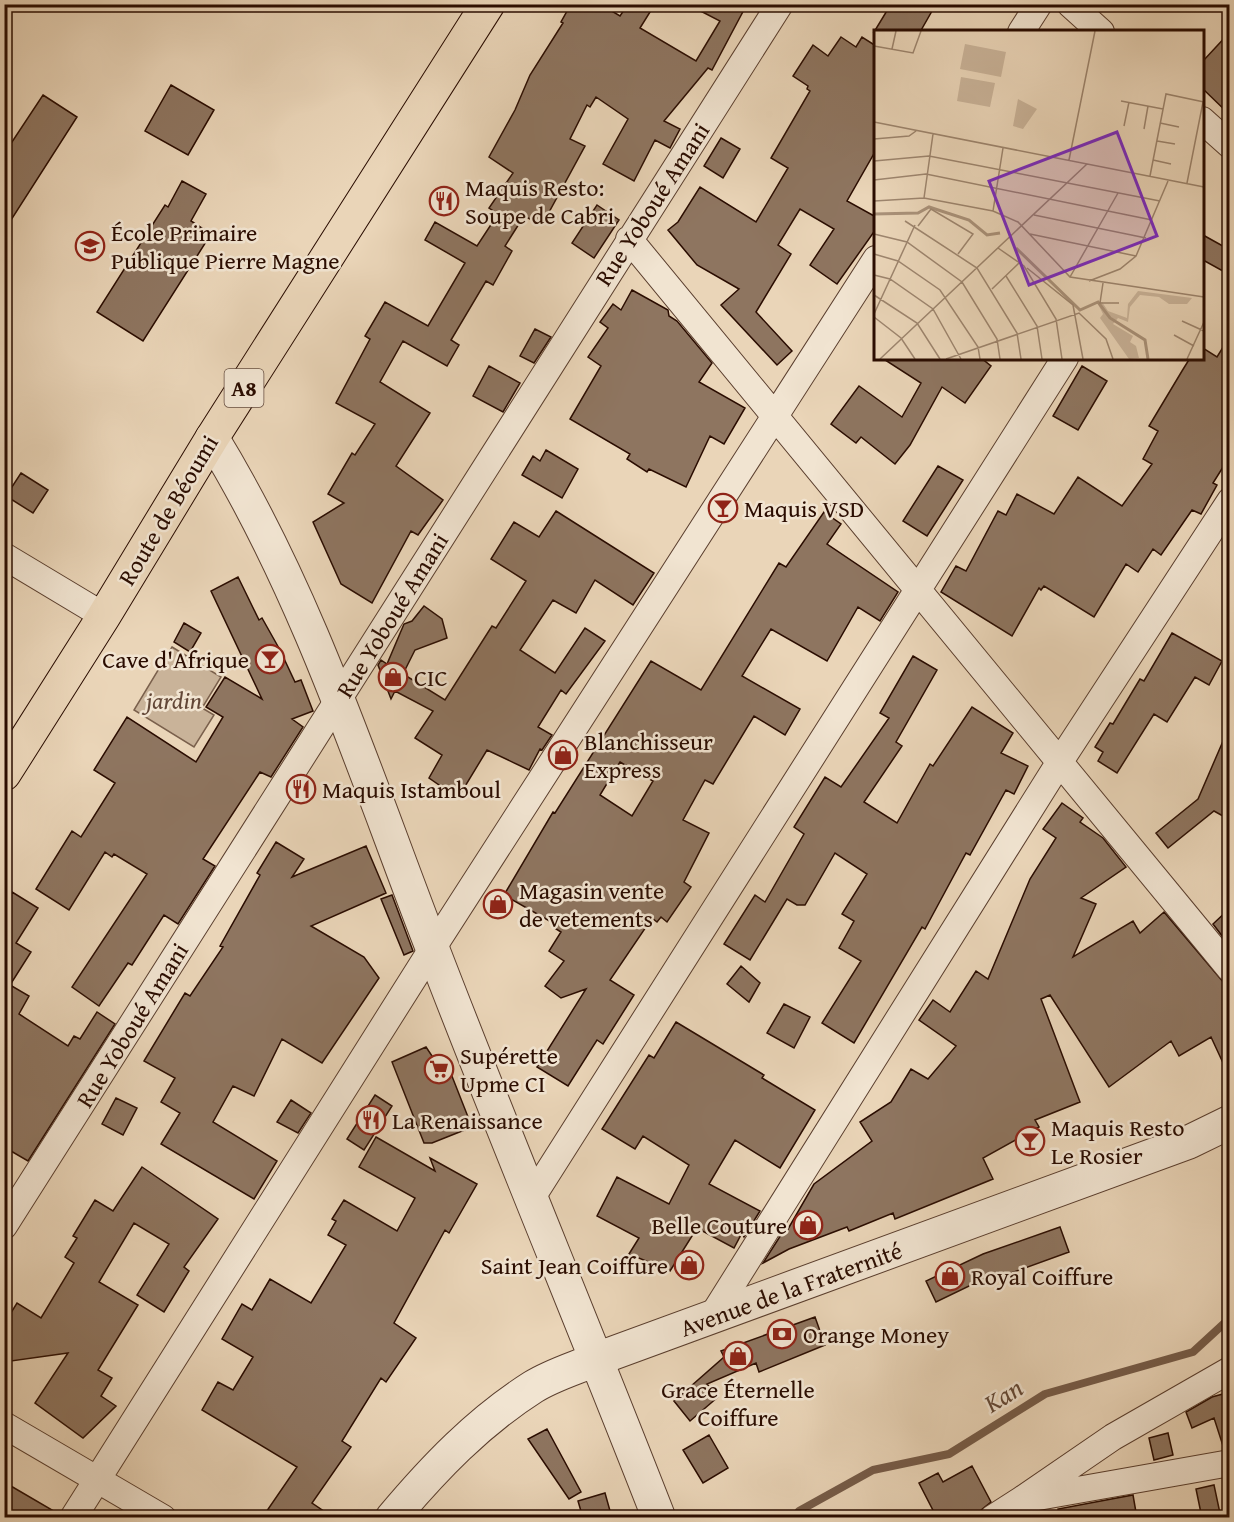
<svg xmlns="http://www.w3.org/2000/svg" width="1234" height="1522" viewBox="0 0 1234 1522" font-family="'Gentium Book Plus',serif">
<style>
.green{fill:#c9b399;stroke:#7a604c;stroke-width:1.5}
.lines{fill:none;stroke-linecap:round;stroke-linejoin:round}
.stream{stroke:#765c49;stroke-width:8}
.building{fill:#8e7560;stroke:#2a0c00;stroke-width:1.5;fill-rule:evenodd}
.minor-casing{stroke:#5a3e2e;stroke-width:28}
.tertiary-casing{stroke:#5a3e2e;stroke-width:35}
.primary-casing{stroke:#2a0c00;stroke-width:35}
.minor{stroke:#f1e4d1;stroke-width:26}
.tertiary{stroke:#f1e4d1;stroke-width:33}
.primary{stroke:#ead5b8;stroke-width:33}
.labels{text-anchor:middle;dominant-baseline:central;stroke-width:5;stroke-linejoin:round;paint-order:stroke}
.shield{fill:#f1e4d1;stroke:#664d3f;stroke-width:1.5}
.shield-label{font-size:22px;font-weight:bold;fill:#2a0c00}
.poi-label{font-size:24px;fill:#2a0c00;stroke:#f1e4d1;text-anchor:start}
.street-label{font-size:24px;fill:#2a0c00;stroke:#f1e4d1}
.park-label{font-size:24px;font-style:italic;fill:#624636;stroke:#f1e4d1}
.water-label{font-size:26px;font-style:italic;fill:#634836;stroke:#f1e4d1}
.inset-river{fill:none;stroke:#a99179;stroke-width:3}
.inset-road{fill:none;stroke:#9d856e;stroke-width:1.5}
.view{fill:#7b2cbf;fill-opacity:0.15;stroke:#7b2cbf;stroke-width:3}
.inset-edge{fill:none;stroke:#2a0c00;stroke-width:3}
</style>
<rect width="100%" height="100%" fill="#ead5b8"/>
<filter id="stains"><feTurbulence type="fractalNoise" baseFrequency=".00333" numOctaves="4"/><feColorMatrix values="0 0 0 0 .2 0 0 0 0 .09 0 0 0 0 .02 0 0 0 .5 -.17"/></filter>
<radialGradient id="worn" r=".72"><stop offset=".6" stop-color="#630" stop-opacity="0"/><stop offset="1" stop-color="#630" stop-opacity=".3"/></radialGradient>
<path class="green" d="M172,647L221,677L202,708L214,715L194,747L134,710Z"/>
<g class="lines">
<path class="stream" d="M799,1511L873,1470L949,1454L1045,1394L1193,1352L1230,1318"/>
</g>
<path class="building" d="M571,4H600L620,16L628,4H655L640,28L696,61L720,21L687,4H747L712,70L708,68L664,121L680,129L670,148L655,140L634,181L603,164L628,119L596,97L590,107L587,105L570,139L585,146L542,225L524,216L505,246L512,251L493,285L486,281L451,340L459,345L447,366L403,341L380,382L430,413L396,466L443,500L418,535L411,531L372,603L341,584L313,522L344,503L328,494L352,453L355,455L375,424L336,403L370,339L365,336L385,302L428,326L465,263L425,240L435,222L477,246L498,214L489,208L513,173L489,157L515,110L530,75L563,23L561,22Z
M891,4H936L920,32H874Z
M1230,32V115L1203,89V61Z
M841,37L856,47L862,37L876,46V150L847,201L876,217V229L837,284L810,265L834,229L800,209L778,245L791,254L756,312L792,351L777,365L721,305L739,289L697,265L668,230L678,222L700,187L756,222L788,168L771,158L810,91L807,89L808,86L793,76L813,45L828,56Z
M171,85L214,110L188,155L145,131Z
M43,95L77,117L4,231V154Z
M721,138L740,149L723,178L704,166Z
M182,181L206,194L191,221L211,234L143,341L97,312L165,205L168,207Z
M597,205L619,220L594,258L572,243Z
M1203,235L1230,250V275L1203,260Z
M632,290L668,310L669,316L677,321L712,363L699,382L745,408L724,444L710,436L686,487L649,469L647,472L627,459L630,454L570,419L601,366L588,357L608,328L600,322L613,304L621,310Z
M535,329L551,337L534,363L520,356Z
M1230,336V456L1213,483L1217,485L1201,514L1192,510L1161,555L1153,549L1138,572L1126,564L1094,617L1044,586L1041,590L1039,588L1012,636L941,592L956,566L966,571L998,511L1006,515L1017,494L1054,514L1078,477L1122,506L1152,464L1143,459L1158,431L1149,426L1182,371L1190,358H1203V348L1217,357Z
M882,358H981L991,366L965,403L942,387L910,445L895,464L861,437L856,443L831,424L859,386L902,417L921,383Z
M489,366L520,383L503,412L473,396Z
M1082,366L1107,381L1078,430L1053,416Z
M546,450L578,469L562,498L522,475L533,456L540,461Z
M938,466L963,480L927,536L903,521Z
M21,473L48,490L33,513L6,496Z
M556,511L654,573L633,605L595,580L576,613L553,600L520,650L555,673L585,628L605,641L566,694L561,690L538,727L552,735L542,750L540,749L529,770L487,750L458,798L429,778L442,755L415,738L433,711L395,691L391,699L378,665L381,660L387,664L404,624L412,621L424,606L442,619L447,638L415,650L403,674L445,700L492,626L496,628L526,581L491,559L514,522L539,537Z
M824,512L841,524L827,544L898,592L880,621L858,607L827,661L771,629L742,676L800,709L785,735L754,716L713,784L705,780L683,820L709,833L684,882L691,887L667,922L661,917L657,922L652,918L610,980L634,995L603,1044L597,1040L568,1086L537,1067L586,989L561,998L545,986L564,961L549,951L561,932L553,927L555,924L504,895L553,812L555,813L651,661L701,690L779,563L786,567ZM620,762L653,781L632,816L600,795Z
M238,577L259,620L262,618L280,650L295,682L301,680L313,711L292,719L303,727L271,777L260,772L203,859L215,866L178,924L164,915L132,965L128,963L99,1006L72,987L147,874L114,854L112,857L105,852L69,910L36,889L72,831L81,837L115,783L94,770L127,717L196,762L223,717L206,707L225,677L262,699L211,591Z
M184,623L201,633L190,652L174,642Z
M1172,633L1222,661L1209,685L1195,677L1167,722L1154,714L1117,773L1098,761L1103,752L1095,747L1110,723L1113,724L1140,679L1144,681Z
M913,656L937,670L896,742L902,746L864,802L897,823L930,764L933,766L972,707L1013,733L1001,753L1028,766L1014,794L1006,790L970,855L966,853L925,929L922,927L854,1043L822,1023L861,961L839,948L854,921L842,914L867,874L835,853L805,905H797L787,899L750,960L724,944L755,895L765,902L804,834L794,827L825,777L841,787L889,718L880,713Z
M1230,725V820L1214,811L1168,848L1156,833L1198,799Z
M1062,803L1083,818L1080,822L1103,838L1126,867L1081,898L1096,904L1073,957L1133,921L1140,933L1164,912L1230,990V1078L1211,1037L1179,1056L1171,1041L1109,1087L1050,995L1041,999L1080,1102L1035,1120L1039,1127L983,1158L993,1179L895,1219L893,1213L849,1231L847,1227L789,1249L763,1263L786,1227L788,1229L814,1184L872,1141L860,1122L891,1102L911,1069L928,1079L956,1046L919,1020L933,1000L950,1012L976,971L988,979L1030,879L1056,838L1043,829Z
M276,842L304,859L292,877L366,846L386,893L311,926L364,957L379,978L322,1063L282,1039L254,1096L233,1086L213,1122L277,1161L254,1199L161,1144L180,1113L161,1102L175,1078L144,1061L185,993L190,996L223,947L220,946L260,875L257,873Z
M12,892L38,908L16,943L31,952L10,985L29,996L19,1014L68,1046L74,1036L80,1039L97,1012L115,1024L28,1161L4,1147V905Z
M392,895L413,951L404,955L381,899Z
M1230,908V937L1226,941L1213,924Z
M741,966L760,983L749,1002L727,984Z
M784,1004L810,1017L794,1048L767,1033Z
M676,1022L764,1075L762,1078L815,1110L780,1168L735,1140L709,1184L760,1211L744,1237L742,1233L734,1248L697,1228L670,1271L629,1254L639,1238L597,1216L617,1177L669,1204L689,1165L643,1136L635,1149L602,1129L649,1055L654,1058Z
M426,1047L438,1065L446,1061L472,1127L432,1143H424L392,1062Z
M375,1095L392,1106L364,1150L347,1139Z
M116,1098L137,1108L123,1135L102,1124Z
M291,1100L311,1113L298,1133L277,1122Z
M376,1137L435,1171L430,1158L477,1184L449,1233L445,1230L394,1323L416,1338L386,1382L381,1378L342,1441L351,1447L312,1503L334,1518H262L297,1467L202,1410L218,1382L233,1390L253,1357L222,1339L242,1304L252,1310L270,1279L311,1303L346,1245L328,1235L336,1221L332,1219L344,1200L397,1231L415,1198L359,1167Z
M142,1167L218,1219L184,1267L189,1271L164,1312L137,1295L169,1244L134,1223L99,1282L138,1305L98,1370L112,1378L101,1396L116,1406L83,1438L35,1403L68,1353L4,1362V1324L17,1303L41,1318L74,1263L65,1257L77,1238L73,1236L95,1200L113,1211Z
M1060,1227L1069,1252L1000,1277L998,1272L936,1302L926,1281L983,1254Z
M815,1317L825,1345L759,1372L756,1363L707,1384L718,1397L690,1421L674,1401L724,1357L721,1351Z
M1230,1392V1448L1224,1449L1214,1418L1192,1428L1186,1412L1212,1397Z
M547,1429L581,1492L569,1499L528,1439Z
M1168,1433L1173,1455L1154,1460L1149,1438Z
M709,1435L728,1468L703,1483L683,1450Z
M972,1466L991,1502L980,1511L978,1518H937L919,1483L938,1473L943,1482Z
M4,1482L59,1514L58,1518H17L4,1510Z
M1214,1485L1221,1518H1202L1196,1489Z
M605,1493L612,1518H583L578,1501Z
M1133,1495L1137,1518H1059L1058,1509Z"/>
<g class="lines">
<g class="minor-casing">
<path id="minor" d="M1070,4L1101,32
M1021,32L1039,4
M1202,120L1230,145
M629,239L1230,969
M4,556L104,616
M531,1199L1065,358
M4,1226L780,4
M711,1318L1059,763L1230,501
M4,1425L163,1518
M1021,1500L1113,1437L1230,1370
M73,1518L432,949L876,259
M993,1518L1021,1500L1230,1463"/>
</g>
<g class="tertiary-casing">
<path id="tertiary" d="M212,438C309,596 366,777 433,950C506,1140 585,1328 659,1518
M392,1518C434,1468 478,1422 533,1387C552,1375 576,1368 597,1359L1189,1142L1230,1122"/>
</g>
<g class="primary-casing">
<path id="primary" d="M4,774L104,616L212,438L488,4"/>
</g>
<use href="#minor" class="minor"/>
<use href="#tertiary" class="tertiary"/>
<use href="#primary" class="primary"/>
</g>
<defs>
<g id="restaurant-ring" transform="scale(1.5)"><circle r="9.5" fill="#f1e4d1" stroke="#8f2418" stroke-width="1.5"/><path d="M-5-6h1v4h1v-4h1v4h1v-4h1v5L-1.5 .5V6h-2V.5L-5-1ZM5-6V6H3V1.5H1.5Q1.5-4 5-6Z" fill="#8f2418"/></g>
<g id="school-ring" transform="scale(1.5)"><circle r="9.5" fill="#f1e4d1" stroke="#8f2418" stroke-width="1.5"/><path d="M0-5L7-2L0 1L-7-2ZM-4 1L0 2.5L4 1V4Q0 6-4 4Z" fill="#8f2418"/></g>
<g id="bar-ring" transform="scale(1.5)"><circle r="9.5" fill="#f1e4d1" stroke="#8f2418" stroke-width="1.5"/><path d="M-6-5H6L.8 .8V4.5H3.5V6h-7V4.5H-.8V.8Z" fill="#8f2418"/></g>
<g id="shop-ring" transform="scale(1.5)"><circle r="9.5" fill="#f1e4d1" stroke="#8f2418" stroke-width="1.5"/><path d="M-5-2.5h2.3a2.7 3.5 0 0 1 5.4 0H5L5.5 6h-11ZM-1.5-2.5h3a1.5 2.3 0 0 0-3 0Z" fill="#8f2418"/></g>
<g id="supermarket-ring" transform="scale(1.5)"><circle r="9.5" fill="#f1e4d1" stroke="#8f2418" stroke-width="1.5"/><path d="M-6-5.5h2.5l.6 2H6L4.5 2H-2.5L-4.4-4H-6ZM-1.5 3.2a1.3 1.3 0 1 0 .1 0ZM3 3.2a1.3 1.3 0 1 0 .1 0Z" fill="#8f2418"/></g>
<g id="bank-ring" transform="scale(1.5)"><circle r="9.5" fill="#f1e4d1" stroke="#8f2418" stroke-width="1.5"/><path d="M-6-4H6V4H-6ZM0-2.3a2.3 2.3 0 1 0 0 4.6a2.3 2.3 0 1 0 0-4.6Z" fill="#8f2418"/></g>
</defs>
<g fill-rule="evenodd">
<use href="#restaurant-ring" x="444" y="201"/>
<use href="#school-ring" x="90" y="246"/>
<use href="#bar-ring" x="723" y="508"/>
<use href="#bar-ring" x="270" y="659"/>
<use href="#shop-ring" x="393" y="677"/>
<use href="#shop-ring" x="563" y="755"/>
<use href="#restaurant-ring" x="301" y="789"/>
<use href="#shop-ring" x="498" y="904"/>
<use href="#supermarket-ring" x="439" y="1069"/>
<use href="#restaurant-ring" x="371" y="1120"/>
<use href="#bar-ring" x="1030" y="1141"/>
<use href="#shop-ring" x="808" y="1225"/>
<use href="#shop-ring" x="689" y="1265"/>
<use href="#shop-ring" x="950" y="1276"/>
<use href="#bank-ring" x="782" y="1334"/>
<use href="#shop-ring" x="738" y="1356"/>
</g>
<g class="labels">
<rect class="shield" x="224.5" y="369" width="39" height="38" rx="4.5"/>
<g class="shield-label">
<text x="244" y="388">A8</text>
</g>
<g class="poi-label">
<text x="465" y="187">Maquis Resto:<tspan x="465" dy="28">Soupe de Cabri</tspan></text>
<text x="111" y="232">École Primaire<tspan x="111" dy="28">Publique Pierre Magne</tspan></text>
<text x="744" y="508">Maquis VSD</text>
<text x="249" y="659" text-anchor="end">Cave d'Afrique</text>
<text x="414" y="677">CIC</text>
<text x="584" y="741">Blanchisseur<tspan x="584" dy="28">Express</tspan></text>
<text x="322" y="789">Maquis Istamboul</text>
<text x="519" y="890">Magasin vente<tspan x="519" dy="28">de vetements</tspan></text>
<text x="460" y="1055">Supérette<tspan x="460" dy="28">Upme CI</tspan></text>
<text x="392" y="1120">La Renaissance</text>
<text x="1051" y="1127">Maquis Resto<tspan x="1051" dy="28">Le Rosier</tspan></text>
<text x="787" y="1225" text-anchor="end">Belle Couture</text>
<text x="668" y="1265" text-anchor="end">Saint Jean Coiffure</text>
<text x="971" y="1276">Royal Coiffure</text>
<text x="803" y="1334">Orange Money</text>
<text x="738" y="1389" text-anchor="middle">Grace Éternelle<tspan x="738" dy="28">Coiffure</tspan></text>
</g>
<g class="street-label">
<text transform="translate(652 204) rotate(-57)">Rue Yoboué Amani</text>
<text transform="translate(168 510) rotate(-59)">Route de Béoumi</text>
<text transform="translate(392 615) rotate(-58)">Rue Yoboué Amani</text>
<text transform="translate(132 1025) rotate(-58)">Rue Yoboué Amani</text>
<text transform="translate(791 1289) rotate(-20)">Avenue de la Fraternité</text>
</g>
<g class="park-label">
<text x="174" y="700">jardin</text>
</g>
<g class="water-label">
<text transform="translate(1003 1395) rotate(-32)">Kan</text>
</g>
</g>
<g transform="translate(874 30)">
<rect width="330" height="330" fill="#ead5b8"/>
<path d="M91,14L132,22L127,47L86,39ZM87,47L121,53L116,77L83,71ZM144,69L163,79L149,99L139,96ZM264,261L318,268L313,274H295L285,267L266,265L256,277L254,292L244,288L239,294L259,306L256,312L262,316L265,328L255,329L226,288L229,284L224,274L228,272L234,281L253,288L254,274Z" fill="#c9b399"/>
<path class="inset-river" d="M0,184L44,183L55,177L95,190L113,205L126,203M142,218L206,280L224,272L236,288L271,310L274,329"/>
<path class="inset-road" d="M0,16L39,23L47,1M18,19L22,1M247,71L289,79M0,92L330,157M286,93L305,97M250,96L255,72M270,99L274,76M0,109L35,106L42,101M283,111L301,114M195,130L221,1M279,130L297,134M0,131L55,126L286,171M276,146L292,64L330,72M0,150L52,144L278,190M313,153L329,72M50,168L59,104M0,171L50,168L119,181L144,192L196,247L330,267M119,181L129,118M160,185L272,208M31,191L103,238L143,303L147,329M44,196L57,179L99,204L84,224M0,204L33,212L88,252L123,309L126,329M156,204L262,226M124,218L150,236L182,289L188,329M0,224L24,231L66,260L104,317L106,329M153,238L199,275L209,329M0,245L16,249L59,279L87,329M132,246L163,296L168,329M196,247L244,163M215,251L246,239L262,226L294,151M229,253L226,273H245M118,259L145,233M0,265L43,293L66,329M0,284L41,195M0,287L27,308L41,329M308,291L330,301M300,305L320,316M6,329L213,134M72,329L205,283L232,309L239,329M313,329L330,292"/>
<path class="view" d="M243,102L283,206L155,255L115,151Z"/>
<rect width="330" height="330" class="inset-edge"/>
</g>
<rect width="1234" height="1522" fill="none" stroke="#ead5b8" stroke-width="24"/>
<rect x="6" y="6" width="1222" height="1510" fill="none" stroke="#2a0c00" stroke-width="3"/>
<rect x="12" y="12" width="1210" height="1498" fill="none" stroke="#2a0c00" stroke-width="1.5"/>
<rect width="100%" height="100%" filter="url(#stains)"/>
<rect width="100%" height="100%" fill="url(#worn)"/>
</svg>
